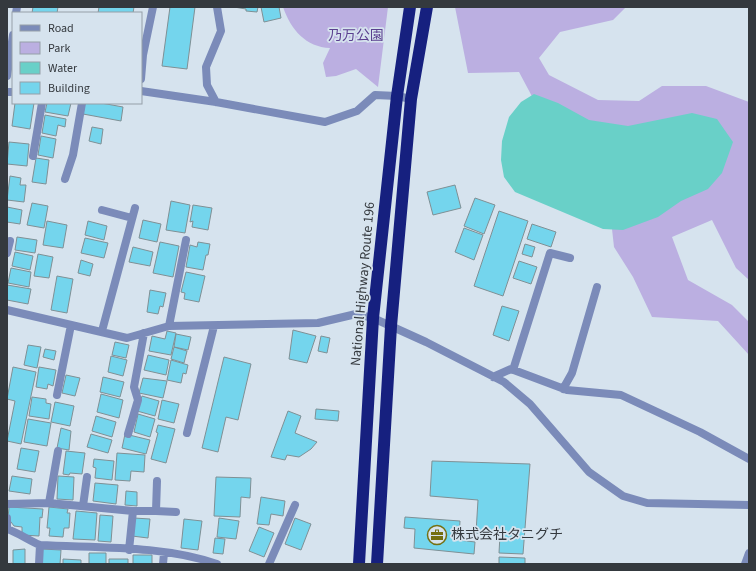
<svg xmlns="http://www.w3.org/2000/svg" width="756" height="571" viewBox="0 0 756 571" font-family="'Source Sans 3','Noto Sans JP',sans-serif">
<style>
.green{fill:#bbafe1}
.water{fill:#69d0c8}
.building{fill:#74d5ed;stroke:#7f9095}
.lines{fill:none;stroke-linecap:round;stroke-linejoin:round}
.street{stroke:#7b8bb9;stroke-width:8}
.highway{stroke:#16207f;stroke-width:12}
.labels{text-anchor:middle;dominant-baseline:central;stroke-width:3.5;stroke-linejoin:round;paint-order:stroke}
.park-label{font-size:14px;fill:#5a3f8f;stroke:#d6e3ee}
.street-label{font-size:14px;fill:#34393e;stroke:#d6e3ee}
.poi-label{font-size:14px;fill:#34393e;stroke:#d6e3ee;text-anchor:start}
</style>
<rect width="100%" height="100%" fill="#d6e3ee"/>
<path class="green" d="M283,7H388L378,87L356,69L336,76L326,77L323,63L330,48C306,47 291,30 283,7Z
M455,7H626L613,20L560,32L539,58L549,75L598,100L639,101L662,86H706L749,102V280L736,268L712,220L672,237L688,280L732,305L749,322V355L718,321L652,317L633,277L614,247L609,202L544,119L519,72L468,73Z"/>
<path class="water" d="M534,94L558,103L589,120L628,126L692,113L717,119L733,142L722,173L708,189L681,201L658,217L623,230L603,229L515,192L504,177L501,160L502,141L509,117L521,102Z"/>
<path class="building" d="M33,7H58L57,13H32Z
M99,7H134L133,13H98Z
M170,7H195L187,69L162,66Z
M234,7H258L257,12L246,11V9Z
M261,7H279L281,18L264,22Z
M15,103H34L30,129L12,126Z
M47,103H71L68,116L45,112Z
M85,103H101L123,107L121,121L83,114Z
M45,115L66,119L65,127L58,125L56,136L42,133Z
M92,127L103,129L101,144L89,141Z
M41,136L56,139L53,158L38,155Z
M9,142L29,144L27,166L7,164Z
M36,158L49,160L46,184L32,182Z
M10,176L21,178L20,185H26L24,202L7,200Z
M455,185L461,208L433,215L427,192Z
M475,198L495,205L484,234L464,226Z
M171,201L190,205L185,233L166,230Z
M32,203L48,206L44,228L27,225Z
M193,205L212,208L208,230L192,227L193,221L190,222Z
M7,207L22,210L20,224L7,222Z
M499,211L528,221L503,296L474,286Z
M143,220L161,224L157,242L139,238Z
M47,221L67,225L63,248L43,245Z
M88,221L107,226L104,240L85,235Z
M532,224L556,232L551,247L527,239Z
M464,228L483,235L474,260L455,252Z
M17,237L37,240L35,253L15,250Z
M85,238L108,243L104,258L81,253Z
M160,242L179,246L173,277L153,273Z
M198,242L210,244L208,255H206L203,270L186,267L190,245L197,247Z
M525,244L535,247L532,257L522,254Z
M133,247L153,252L150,266L129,262Z
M15,252L33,256L30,270L12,266Z
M38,254L53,257L49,278L34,276Z
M81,260L93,264L90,276L78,273Z
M519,261L537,267L531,284L513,278Z
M11,268L31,272L29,287L8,283Z
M186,272L205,276L199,302L184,299L185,293L181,292Z
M57,276L73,279L67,313L51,310Z
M7,285L31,289L28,304L7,300Z
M150,290L166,293L163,307L160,306L158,314L147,312Z
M502,306L519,311L509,341L493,335Z
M293,330L316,336L307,363L289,359Z
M167,331L176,333L171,355L149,351L152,336L165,339Z
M176,334L191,337L188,350L174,347Z
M321,336L330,338L327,353L318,351Z
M115,342L129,345L126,358L112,355Z
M28,345L41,347L37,368L24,365Z
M174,347L187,351L184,363L171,359Z
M45,349L56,351L54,360L43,357Z
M148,355L169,360L166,375L144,370Z
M111,356L127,360L123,376L108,372Z
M224,357L251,364L238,420L226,417L218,452L202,448Z
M171,360L188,365L186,374L183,373L181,383L167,380Z
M13,367L36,372L21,444L7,441L15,401L7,399Z
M39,367L56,370L53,386L48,384L47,389L36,387Z
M66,375L80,378L75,396L62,393Z
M103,377L124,382L120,397L100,392Z
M143,378L167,381L163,398L139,393Z
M101,394L123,400L119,418L97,412Z
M142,396L159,401L155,416L137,411Z
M32,397L46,399V403L51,404L49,419L29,416Z
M162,400L179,404L174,423L158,419Z
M55,402L74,406L70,426L51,422Z
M316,409L339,411L338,421L315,419Z
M288,411L301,416L295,433L317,442L311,449L299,457L287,455L285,460L271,457Z
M138,414L155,419L150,437L134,432Z
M96,416L116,422L112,437L92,431Z
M28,419L51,423L47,446L24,442Z
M158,425L175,429L166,463L151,459L158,433L156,432Z
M61,428L71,431L69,450L57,448Z
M91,434L112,440L108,453L87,447Z
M125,434L150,440L146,454L122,448Z
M21,448L39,451L35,472L17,469Z
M66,451L85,453L82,474L70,473L69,475L63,474Z
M117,453L145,455L144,472L131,471L130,481L115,480Z
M94,459L114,461L112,480L95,478L96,468L93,467Z
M432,461L530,464L523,554L499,553L500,535L476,533L478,500L430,496Z
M12,476L32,479L30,494L9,491Z
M58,476L74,477L73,500L57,499Z
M216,477L251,478L250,498L241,497L240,517L214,516Z
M95,483L118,485L116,504L93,501Z
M126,491L137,492V506L125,505Z
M261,497L285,501L283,516L271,514L269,525L257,524Z
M9,507L43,509L42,518L40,517L39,536L22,535V527L14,526L8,518Z
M49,507L68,509L67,513H70L69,528H64L63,537L49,536L50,528H47Z
M76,511L97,513L95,540L73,539Z
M100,515L113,516L111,542L98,541Z
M405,517L460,521L459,540L475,542L474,554L414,548L415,529L404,528Z
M134,518L150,519L148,538L132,536Z
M219,518L239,521L236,539L217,537Z
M295,518L311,524L301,550L285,544Z
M184,519L202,521L198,550L181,548Z
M259,527L274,533L264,557L249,551Z
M215,538L225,539L223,554L213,553Z
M25,549V564H13V550Z
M42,549L61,550L60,564H42Z
M89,553H106V564H89Z
M133,555H152V564H133Z
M499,557L525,558V564H499Z
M63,559L81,560V564H63Z
M109,559H128V564H109Z"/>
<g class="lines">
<path class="street" d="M16,13L17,7
M7,76L13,35
M141,79L143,55L153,7
M141,91L216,102L325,122L357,111L375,95L397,96L411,99
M7,92H13
M216,102L207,85L206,67L221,31L217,7
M33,156L42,103
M65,179L73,155L82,103
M102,210L132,218
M7,253L10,241
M7,310L127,338L169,326L318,323L356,314L373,318L426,342L504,382L530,404L589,472L623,496L647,503L749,505
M169,326L186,240
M102,331L135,208
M513,370L550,253L570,258
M493,377L511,369L567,390L621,395L700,432L749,459
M563,389L572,373L597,287
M57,395L71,325
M187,433L214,326
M128,434L138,400L134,387L144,333
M49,503L58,451
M7,504L49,503L133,511H156L157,481
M83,506L87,477
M156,511L176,512
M7,518V529
M7,529C19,533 28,540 40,545C97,548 163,545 217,564
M129,550L133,511
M39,564L40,545
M163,564L164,553
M269,564L295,505
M745,564L749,553"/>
<path class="highway" d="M359,564L373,318L397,96L410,7
M377,564L391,326L411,99L427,7"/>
</g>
<defs>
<g id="office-ring" transform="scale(1)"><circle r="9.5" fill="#d6e3ee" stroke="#747012" stroke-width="1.5"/><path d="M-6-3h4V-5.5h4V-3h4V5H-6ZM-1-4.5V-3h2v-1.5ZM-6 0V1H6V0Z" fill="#747012"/></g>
</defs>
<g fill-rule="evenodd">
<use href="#office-ring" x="437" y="535"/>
</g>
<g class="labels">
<g class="park-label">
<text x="356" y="36">乃万公園</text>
</g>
<g class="street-label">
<text transform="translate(363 284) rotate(-85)">National Highway Route 196</text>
</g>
<g class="poi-label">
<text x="451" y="535">株式会社タニグチ</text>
</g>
</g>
<rect width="756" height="571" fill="none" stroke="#34393e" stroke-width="16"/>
<rect x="12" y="12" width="130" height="92" fill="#d6e3ee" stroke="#959fa8"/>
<rect x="20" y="25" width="20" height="6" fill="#7b8bb9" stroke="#959fa8"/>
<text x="48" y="32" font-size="12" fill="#34393e">Road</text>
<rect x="20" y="42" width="20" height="12" fill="#bbafe1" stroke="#959fa8"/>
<text x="48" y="52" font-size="12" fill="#34393e">Park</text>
<rect x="20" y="62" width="20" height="12" fill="#69d0c8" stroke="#959fa8"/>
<text x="48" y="72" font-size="12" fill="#34393e">Water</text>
<rect x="20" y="82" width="20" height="12" fill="#74d5ed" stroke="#959fa8"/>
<text x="48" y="92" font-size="12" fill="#34393e">Building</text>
</svg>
